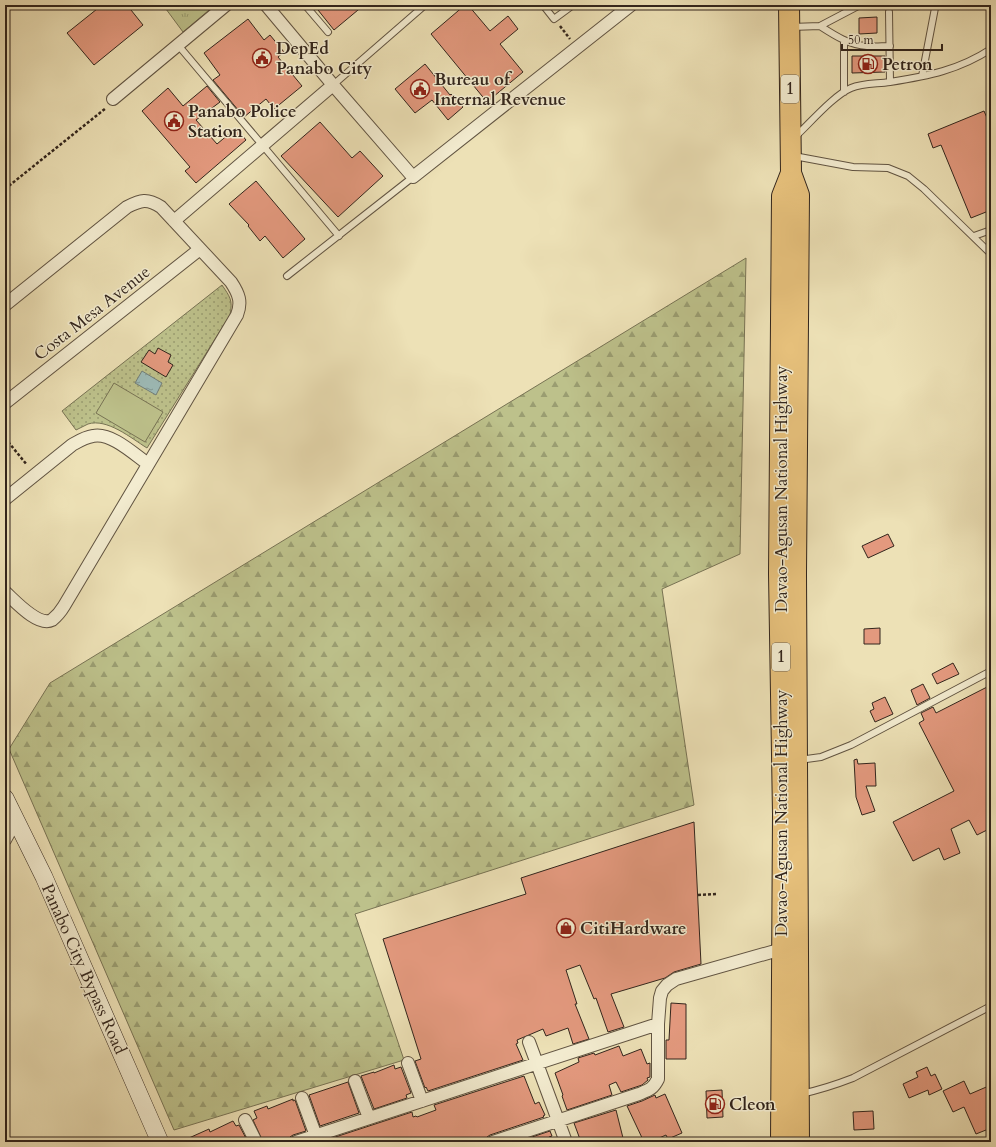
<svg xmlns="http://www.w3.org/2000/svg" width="996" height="1147" viewBox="0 0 996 1147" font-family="Cardo,serif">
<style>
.grass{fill:url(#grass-tufts);stroke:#787354}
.forest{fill:url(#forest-firs);stroke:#787354}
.park{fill:url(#park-dots);stroke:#787354}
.garden{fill:#bdc18b;stroke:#787354}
.water{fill:url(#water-ripples);stroke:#727f7a}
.building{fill:#e3997e;stroke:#32251c}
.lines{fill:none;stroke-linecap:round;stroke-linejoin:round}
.service-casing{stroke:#615442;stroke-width:8}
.minor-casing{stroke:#615442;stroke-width:14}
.secondary-casing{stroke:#32251c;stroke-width:18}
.trunk-casing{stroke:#32251c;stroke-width:22}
.path{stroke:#32251c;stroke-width:2.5;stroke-dasharray:3 2;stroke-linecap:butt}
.service{stroke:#f3ecd0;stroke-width:6}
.minor{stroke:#f3ecd0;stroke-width:12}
.secondary{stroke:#f3ecd0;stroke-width:17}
.trunk{stroke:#e6c07b;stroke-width:20}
.labels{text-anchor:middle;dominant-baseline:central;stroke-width:3;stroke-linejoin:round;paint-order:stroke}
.shield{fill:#f3ecd0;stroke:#6c6152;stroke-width:1}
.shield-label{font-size:16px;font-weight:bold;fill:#32251c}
.poi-label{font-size:17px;font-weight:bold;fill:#32251c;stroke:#f3ecd0;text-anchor:start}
.street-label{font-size:17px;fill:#32251c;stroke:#f3ecd0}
</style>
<defs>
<pattern id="grass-tufts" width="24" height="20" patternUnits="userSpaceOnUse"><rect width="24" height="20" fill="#bdc18b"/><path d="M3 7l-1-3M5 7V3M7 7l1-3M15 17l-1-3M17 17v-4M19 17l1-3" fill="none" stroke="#9a9d71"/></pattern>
<pattern id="forest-firs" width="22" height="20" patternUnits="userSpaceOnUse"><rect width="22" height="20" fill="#bdc18b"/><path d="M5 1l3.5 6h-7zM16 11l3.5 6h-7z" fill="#9a9d71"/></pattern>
<pattern id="park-dots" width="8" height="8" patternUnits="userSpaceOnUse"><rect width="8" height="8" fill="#bdc18b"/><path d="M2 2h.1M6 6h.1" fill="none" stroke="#9a9d71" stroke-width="1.8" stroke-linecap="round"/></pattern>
<pattern id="water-ripples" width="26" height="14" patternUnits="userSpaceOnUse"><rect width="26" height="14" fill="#9dbbb8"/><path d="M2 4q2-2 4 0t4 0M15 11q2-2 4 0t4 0" fill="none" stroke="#819895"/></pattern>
</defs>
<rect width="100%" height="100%" fill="#ede1b6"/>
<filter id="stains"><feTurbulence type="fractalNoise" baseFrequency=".005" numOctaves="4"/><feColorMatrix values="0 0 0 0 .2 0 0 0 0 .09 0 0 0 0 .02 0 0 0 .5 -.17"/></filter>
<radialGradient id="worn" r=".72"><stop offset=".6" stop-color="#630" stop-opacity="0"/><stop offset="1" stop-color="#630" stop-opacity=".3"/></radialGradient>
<path class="grass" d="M163,5H215L183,32Z"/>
<path class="forest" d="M746,258L740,554L662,589L694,805L355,914L404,1060L174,1130L9,749L50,683Z"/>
<path class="park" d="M222,285C230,297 233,300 230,315L147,448C131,438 107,418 88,424C84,426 80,428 76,430L62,411Z"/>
<path class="garden" d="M114,383L163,412L145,442L96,413Z"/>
<path class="water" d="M142,371L162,383L156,395L135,383Z"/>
<path class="building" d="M102,5H127L143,25L94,65L67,33Z
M314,5H364L334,30Z
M465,5H468L490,31L508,16L518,29L500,44L523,72L487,102L431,34Z
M877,17V33L859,34V18Z
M248,19L264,40L270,35L284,52L278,57L302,86L274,109L266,99L244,117L213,80L220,75L204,53Z
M852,56H885V72L852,73Z
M425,64L450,95L451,94L463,107L448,120L432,100L415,113L395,89Z
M207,86L220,102L196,120L217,144L236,128L246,140L196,183L185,171L190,167L142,111L168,88L183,106Z
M984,111L991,127V210L971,218L941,145L933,148L928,134Z
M320,122L352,158L360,151L383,176L338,217L281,156Z
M256,181L305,239L283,258L265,236L260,241L248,226L249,225L229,204Z
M158,348L171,355L168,362L173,365L166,377L141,362L149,350L155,354Z
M888,534L894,546L868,558L862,546Z
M880,628V644H864V629Z
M953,663L959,674L937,684L932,674Z
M923,684L930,698L917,705L911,690Z
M991,685V828L977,835L969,820L951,829L960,853L944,860L939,848L913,861L893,822L954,791L919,723L924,720L921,713L933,707L936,713Z
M885,697L893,714L875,722L870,711L874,709L872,703Z
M857,759L858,764L875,763L876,786H866L875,811L862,815L856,797L854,760Z
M694,822L701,964L674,972L665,978L611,994L624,1027L608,1032L596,998L594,999L580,965L566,970L577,1004H575L589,1039L573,1044L568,1028L546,1036L543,1029L517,1040L518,1043L516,1044L523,1060L428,1091L426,1087L425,1088L415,1061L421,1059L383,939L526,894L521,878Z
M671,1003L686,1004V1059H666V1040H669Z
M619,1046L623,1056L641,1049L647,1064L650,1063V1077L647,1078L648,1080L642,1085L621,1092L616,1082L609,1085L612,1095L567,1110L562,1096L563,1095L555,1073L579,1062L578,1058L594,1053L595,1055Z
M394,1065L395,1069L401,1067L411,1093L406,1095L407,1098L374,1109L361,1076L374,1072V1073Z
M927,1067L931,1076L935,1074L942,1089L929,1095L928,1090L909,1098L903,1084L918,1077L916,1072Z
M524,1076L535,1104L539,1102L545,1115L543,1116L544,1117L490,1135L487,1137L486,1142H320L412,1112L413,1117L416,1116L417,1117L436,1110L434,1105Z
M964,1081L970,1094L991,1085V1128L976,1134L964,1107L953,1112L943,1091Z
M348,1082L359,1113L320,1126L309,1095Z
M722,1090L723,1117L707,1118L706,1091Z
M665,1094L682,1133L668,1139L666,1135L650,1142H644L627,1106L642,1101L655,1095L656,1098Z
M293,1099V1101L295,1100L306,1131L293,1135L290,1137L289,1142H263L253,1120L257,1118L254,1111L267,1106L268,1109Z
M616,1110L624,1142H581L574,1123Z
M873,1111L874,1129L854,1130L853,1112Z
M233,1121L236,1126L239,1125L248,1142H180L209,1129L210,1132Z
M550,1131L552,1136L549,1137L551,1142H517Z"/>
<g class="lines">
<g class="service-casing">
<path id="service" d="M305,5L328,32
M543,5L554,19L573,5
M889,12L890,82
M820,26C834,35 849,45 867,46C874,47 882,46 890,46
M791,27L820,26L860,5
M178,45L339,236
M922,76L935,8
M333,85L425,5
M844,92V40
M796,136C810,123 834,95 851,88C863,83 877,84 890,82C928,76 959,70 991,49
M794,156L853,167L888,168L908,176L924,189L991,254
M974,236L991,230
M287,276L413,177
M799,760L821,757L851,745L991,671
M801,1094C819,1090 835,1085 853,1078L991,1006"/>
</g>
<g class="minor-casing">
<path id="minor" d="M266,5L333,85L413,177L631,5
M113,99L226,5
M174,221L333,85
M5,305L127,207C141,200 147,198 161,207L231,282C239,294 242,302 237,315L64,606C61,611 57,616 52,620C38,627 15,601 5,592
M5,403L200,249
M5,499L72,445C79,441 85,437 93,436C111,432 134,454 148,464
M5,840L16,820
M529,1042L566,1142
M408,1063L422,1101
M355,1081L369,1118
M302,1098L316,1136
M245,1120L256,1142
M296,1142L658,1024
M493,1142L639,1094C649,1090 653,1089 658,1079V1024L660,998L662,991L667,985L676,979L782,949"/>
</g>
<g class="secondary-casing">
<path id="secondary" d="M5,798L44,877L160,1142"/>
</g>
<g class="trunk-casing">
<path id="trunk" d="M789,5L791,173L799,195L796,574L799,1142
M781,1142L783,814L779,574L782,196L791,173"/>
</g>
<path class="path" d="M560,26L570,39
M5,189L106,108
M5,438L27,465
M698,895L716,894"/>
<use href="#service" class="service"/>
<use href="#minor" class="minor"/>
<use href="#secondary" class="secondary"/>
<use href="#trunk" class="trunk"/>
</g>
<defs>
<g id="civic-ring" transform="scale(1)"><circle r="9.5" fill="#f3ecd0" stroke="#8f2418" stroke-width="1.5"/><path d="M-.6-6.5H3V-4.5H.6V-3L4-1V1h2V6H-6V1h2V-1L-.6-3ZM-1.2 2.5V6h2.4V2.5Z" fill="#8f2418"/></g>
<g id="fuel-ring" transform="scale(1)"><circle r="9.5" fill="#f3ecd0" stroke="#8f2418" stroke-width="1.5"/><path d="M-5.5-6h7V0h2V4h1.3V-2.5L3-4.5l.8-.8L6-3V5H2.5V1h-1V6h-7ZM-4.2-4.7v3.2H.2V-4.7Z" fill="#8f2418"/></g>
<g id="shop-ring" transform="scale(1)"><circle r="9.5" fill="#f3ecd0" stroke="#8f2418" stroke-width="1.5"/><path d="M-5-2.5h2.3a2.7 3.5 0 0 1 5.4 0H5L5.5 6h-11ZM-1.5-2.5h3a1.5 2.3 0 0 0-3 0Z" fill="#8f2418"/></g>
</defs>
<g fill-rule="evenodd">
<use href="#civic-ring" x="262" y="58"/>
<use href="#fuel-ring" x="868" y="64"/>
<use href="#civic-ring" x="420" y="89"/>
<use href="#civic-ring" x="174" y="121"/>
<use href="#shop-ring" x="566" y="928"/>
<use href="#fuel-ring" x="715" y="1104"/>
</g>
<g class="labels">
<g class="shield">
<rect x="781" y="75" width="18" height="28" rx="3"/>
<rect x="772" y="643" width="18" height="28" rx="3"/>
</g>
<g class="shield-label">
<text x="790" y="89">1</text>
<text x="781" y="657">1</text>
</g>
<g class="poi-label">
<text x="276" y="48">DepEd<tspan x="276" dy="20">Panabo City</tspan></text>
<text x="882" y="64">Petron</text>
<text x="434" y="79">Bureau of<tspan x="434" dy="20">Internal Revenue</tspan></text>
<text x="188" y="111">Panabo Police<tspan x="188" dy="20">Station</tspan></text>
<text x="580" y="928">CitiHardware</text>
<text x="729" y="1104">Cleon</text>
</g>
<g class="street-label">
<text transform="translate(92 313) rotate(-38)">Costa Mesa Avenue</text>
<text transform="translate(781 489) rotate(-90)">Davao-Agusan National Highway</text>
<text transform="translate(781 813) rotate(-90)">Davao-Agusan National Highway</text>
<text transform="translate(84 969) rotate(66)">Panabo City Bypass Road</text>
</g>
</g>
<rect width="996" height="1147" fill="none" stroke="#ede1b6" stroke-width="20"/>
<rect x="6" y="6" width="984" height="1135" fill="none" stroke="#32251c" stroke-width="2"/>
<rect x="10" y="10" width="976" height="1127" fill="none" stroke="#32251c"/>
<path d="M842 44v6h100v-6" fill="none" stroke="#32251c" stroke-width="2"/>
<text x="848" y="44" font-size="12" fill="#32251c" stroke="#f3ecd0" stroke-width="3" paint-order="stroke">50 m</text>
<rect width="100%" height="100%" filter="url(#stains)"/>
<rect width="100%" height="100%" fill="url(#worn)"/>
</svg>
